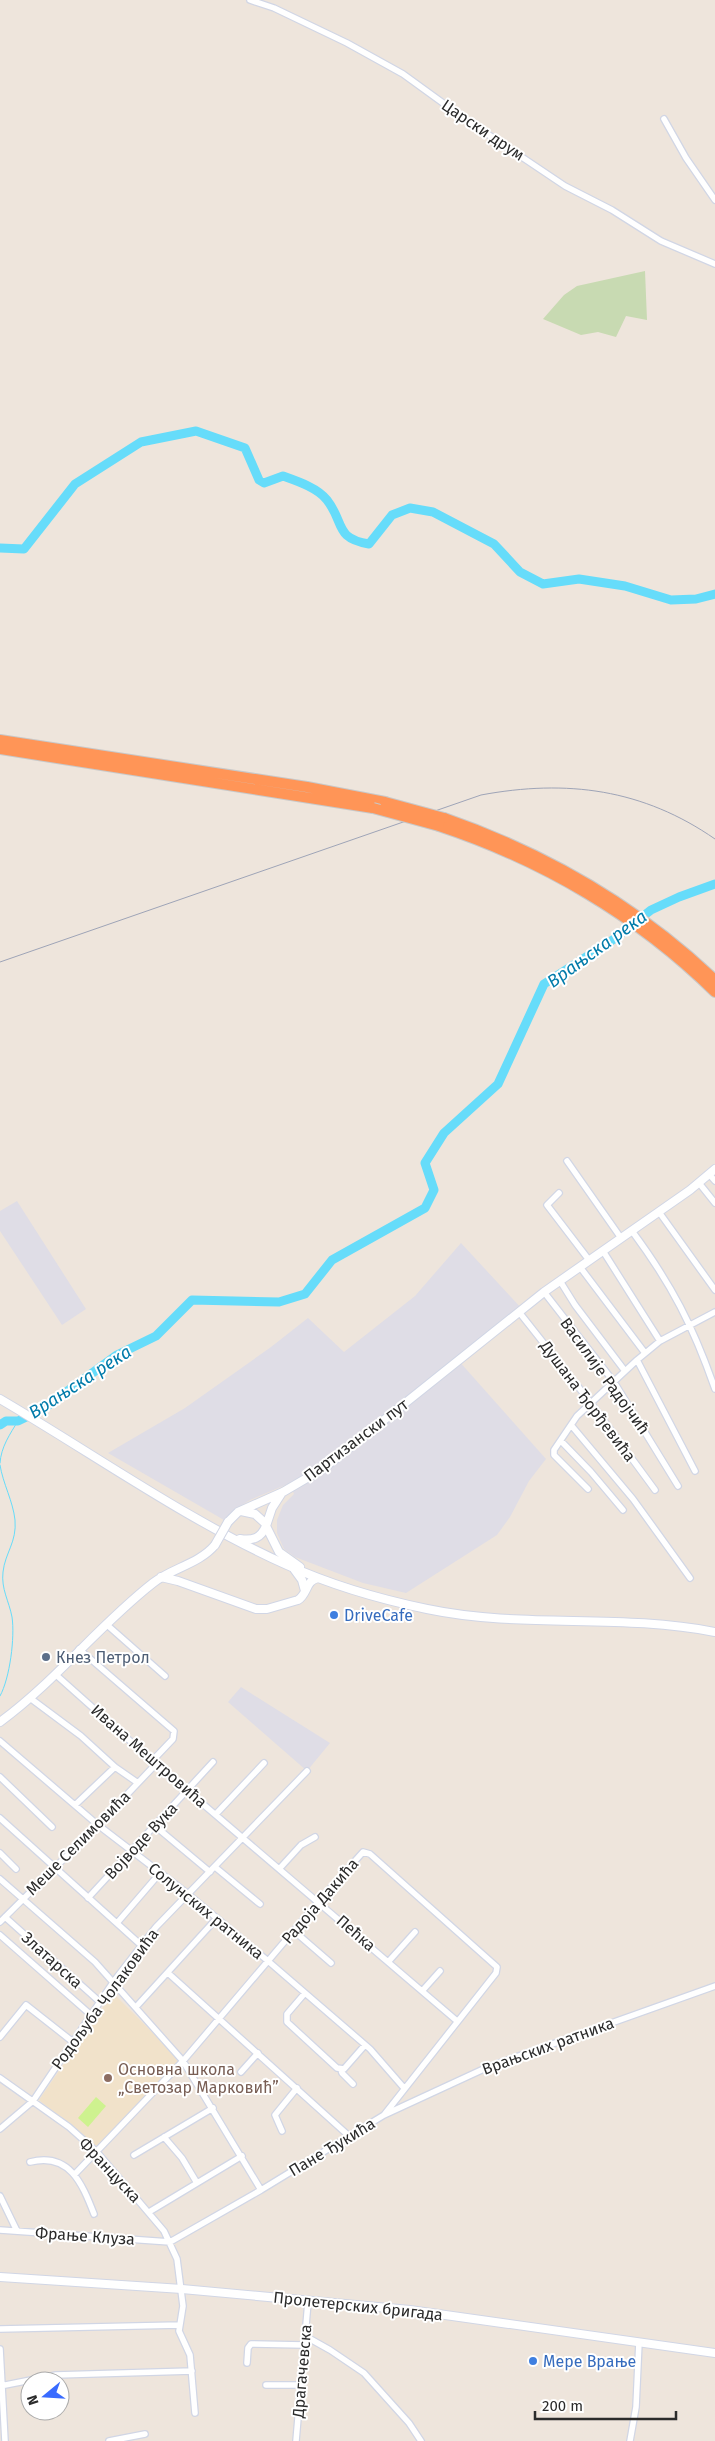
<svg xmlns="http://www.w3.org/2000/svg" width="715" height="2441" viewBox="0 0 715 2441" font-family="'Fira Sans',sans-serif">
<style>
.industrial{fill:#dfdde6}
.education{fill:#f1e2ca}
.cemetery{fill:#c8dab2}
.pitch{fill:#cef28f}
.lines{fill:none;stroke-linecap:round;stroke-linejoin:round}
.stream{stroke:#66dcfa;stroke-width:1}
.river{stroke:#66dcfa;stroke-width:9}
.street-casing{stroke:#d1d6e5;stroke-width:8}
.secondary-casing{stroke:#d1d6e5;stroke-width:10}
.highway-casing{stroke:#c8c8c8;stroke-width:12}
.street{stroke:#fff;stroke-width:5.5}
.secondary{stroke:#fff;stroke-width:8}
.highway{stroke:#ff9557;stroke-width:10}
.rail{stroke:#9ea4b7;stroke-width:1}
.secondary-bridge-casing{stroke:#d1d6e5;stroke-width:10;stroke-linecap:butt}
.highway-bridge-casing{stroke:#c8c8c8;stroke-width:12;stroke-linecap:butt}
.secondary-bridge{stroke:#fff;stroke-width:8}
.highway-bridge{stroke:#ff9557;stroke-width:10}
.shop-dot{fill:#3f7fe0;stroke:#fff;stroke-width:2}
.service-dot{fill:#5c6f8a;stroke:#fff;stroke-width:2}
.education-dot{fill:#8d6e63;stroke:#fff;stroke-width:2}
.labels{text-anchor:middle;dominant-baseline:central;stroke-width:4;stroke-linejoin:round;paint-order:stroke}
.street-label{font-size:16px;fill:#2b2b2b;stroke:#fff}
.shop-label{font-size:16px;fill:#366cbe;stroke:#fff;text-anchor:start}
.service-label{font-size:16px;fill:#4e5e75;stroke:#fff;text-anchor:start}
.education-label{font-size:16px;fill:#785e54;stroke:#fff;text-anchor:start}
.water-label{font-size:18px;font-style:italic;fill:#017baa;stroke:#fff}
</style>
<rect width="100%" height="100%" fill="#eee5dc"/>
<path class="industrial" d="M17,1201L86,1309L62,1325L0,1231V1211Z
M461,1243L523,1310L458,1360L546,1459L529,1481L510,1517L497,1535L406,1593L363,1583L295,1557L284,1549L277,1533V1520L283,1505L294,1494L290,1483L250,1500L234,1510L224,1520L108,1453L185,1408L271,1347L308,1318L344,1352L415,1296Z
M241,1687L330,1743L307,1771L228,1702Z"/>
<path class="education" d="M113,1993L180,2060L98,2147L39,2100Z"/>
<path class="cemetery" d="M645,271L647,320L626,316L616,337L598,332L581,335L543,319L564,295L577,286Z"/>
<path class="pitch" d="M96,2097L106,2106L88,2127L78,2118Z"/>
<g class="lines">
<path class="stream" d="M0,1463C1,1447 10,1434 18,1421
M0,1465C3,1484 13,1501 15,1520C17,1542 5,1553 3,1572C1,1589 9,1601 12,1617C15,1637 10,1678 0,1696"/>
<path class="river" d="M0,548L24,549L75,484L141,442L196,431L245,448L259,480L264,483L283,476C297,481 318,488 327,500C345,523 334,538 369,544L392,515L410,508L433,512L494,544L520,572L543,584L579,579L625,586L671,600L696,599L715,594
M0,1425L6,1421H18L43,1409L117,1355L156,1336L192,1300L279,1302L305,1294L332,1260L425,1208L434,1190L425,1163L444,1133L498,1084L544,984L614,939L651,910L679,897L715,884"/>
<g class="street-casing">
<path id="street" d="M250,0L274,8L347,43L403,74L465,119L565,186L612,210L661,241L715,264
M664,119L686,158L715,200
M567,1161L621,1238
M709,1174L715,1181
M699,1183L715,1203
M559,1193L547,1205L589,1260
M659,1212L715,1290
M632,1231C672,1285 693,1326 715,1389
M603,1251L660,1341
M580,1267L645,1353
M560,1281L575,1305L625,1371
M544,1292L614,1382L678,1486
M519,1312L591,1403L655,1490
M637,1360L695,1471
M571,1425L633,1499L690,1578
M561,1441L591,1472L623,1510
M588,1489L554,1455V1450L577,1416L637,1360L660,1341L715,1312
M106,1624L165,1676
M79,1649L174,1731L173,1739L153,1760
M55,1674L156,1764L457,2021
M30,1698L81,1736L115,1767L138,1783
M0,1741L98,1825L188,1894L268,1961L370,2049L404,2088
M0,1777L52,1827
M75,1805L115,1767
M216,1814L264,1763
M0,1818L141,1945
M155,1826L210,1872
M0,1853L16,1869
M215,1867L260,1904
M280,1868L301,1845L315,1837
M0,1879L95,1962L183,2061L261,2190
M88,1898L213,1762
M5,1917L100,2002
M0,1922L98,1825L156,1764
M117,1923L160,1873
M294,1931L331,1963
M0,1935L91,2015
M389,1961L415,1932
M168,1973L349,2136
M423,1990L440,1971
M305,1993L287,2014V2022L337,2068L344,2069L365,2045
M136,2007L217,1918
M0,2037L26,2005L73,2042
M341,2070L342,2073L353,2084
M241,2072L258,2053
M0,2078L69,2127L97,2152L164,2231L177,2259L183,2306L179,2331L190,2355L195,2413
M384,2115L488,2067L715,1986
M0,2129L33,2101L114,1981L156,1927L307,1771
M282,2131L275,2115L297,2088
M164,2137L182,2158L197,2183
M134,2155L213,2108
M30,2162C69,2152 82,2183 94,2214
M0,2196L17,2231
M149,2212L242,2156
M0,2230L170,2242L261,2190L384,2115L496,1973L497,1967L370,1854L363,1852L319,1901L183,2061L75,2174
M0,2329L180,2325
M305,2336L330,2350L364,2373L409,2423L421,2441
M0,2349L5,2441
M247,2363L248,2348L251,2344L304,2345
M266,2385H301
M0,2386L56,2375L192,2371
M109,2441L145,2434
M296,2441L308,2302
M630,2441L636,2407L639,2342"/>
</g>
<g class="secondary-casing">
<path id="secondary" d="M0,1399C94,1454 188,1521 287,1565C331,1585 379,1599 427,1609C522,1629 620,1613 715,1632
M281,1494L272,1508L266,1526L279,1552L300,1567
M241,1511L255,1514L266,1524
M228,1522L238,1512L283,1492L324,1468L544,1292L690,1190L715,1169
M240,1539C253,1541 261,1538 266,1526
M294,1569L302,1580L305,1591
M161,1577L178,1581L256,1609H267L298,1600C308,1594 305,1581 318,1578
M0,1722C56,1681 99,1625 153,1583C172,1568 199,1564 215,1545
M0,2277L182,2289L410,2310L715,2353"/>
</g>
<g class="highway-casing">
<path id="highway" d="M0,740L307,787L385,802
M0,749L373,808
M444,818C545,853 637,906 715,980
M439,826C542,860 638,916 715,992"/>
</g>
<use href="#street" class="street"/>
<use href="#secondary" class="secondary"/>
<use href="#highway" class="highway"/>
<path class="rail" d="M0,962L481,795C567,779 643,789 715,839"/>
<g class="secondary-bridge-casing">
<path id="secondary-bridge" d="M215,1545L228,1522"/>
</g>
<g class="highway-bridge-casing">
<path id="highway-bridge" d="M385,802L444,818
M373,808L439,826"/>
</g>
<use href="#secondary-bridge" class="secondary-bridge"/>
<use href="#highway-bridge" class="highway-bridge"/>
</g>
<g class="shop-dot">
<circle cx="334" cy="1615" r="5"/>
<circle cx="533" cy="2361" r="5"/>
</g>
<circle class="service-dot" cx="46" cy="1657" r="5"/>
<circle class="education-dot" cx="108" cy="2078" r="5"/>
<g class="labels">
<g class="street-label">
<text transform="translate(483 130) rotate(34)">Царски друм</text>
<text transform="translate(605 1376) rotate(54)">Василије Радојчић</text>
<text transform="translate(588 1401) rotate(53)">Душана Ђорђевића</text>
<text transform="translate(356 1440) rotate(-37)">Партизански пут</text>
<text transform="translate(149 1756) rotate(41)">Ивана Мештровића</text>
<text transform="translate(141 1841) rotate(-47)">Војводе Вука</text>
<text transform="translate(78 1843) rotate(-45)">Меше Селимовића</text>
<text transform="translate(320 1901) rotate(-49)">Радоја Дакића</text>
<text transform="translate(206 1911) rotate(39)">Солунских ратника</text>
<text transform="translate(356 1933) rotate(41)">Пећка</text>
<text transform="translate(52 1960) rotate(42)">Златарска</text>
<text transform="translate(105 1999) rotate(-54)">Родољуба Чолаковића</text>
<text transform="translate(548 2046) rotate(-20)">Врањских ратника</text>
<text transform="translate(332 2147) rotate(-31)">Пане Ђукића</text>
<text transform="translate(110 2170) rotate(47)">Француска</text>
<text transform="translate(85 2236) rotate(4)">Фрање Клуза</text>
<text transform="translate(358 2306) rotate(6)">Пролетерских бригада</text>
<text transform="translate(302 2371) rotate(-85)">Драгачевска</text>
</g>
<g class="shop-label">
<text x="344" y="1615">DriveCafe</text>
<text x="543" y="2361">Мере Врање</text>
</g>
<g class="service-label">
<text x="56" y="1657">Кнез Петрол</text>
</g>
<g class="education-label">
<text x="118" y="2069">Основна школа<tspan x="118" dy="18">„Светозар Марковић”</tspan></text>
</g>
<g class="water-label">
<text transform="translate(597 949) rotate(-36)">Врањска река</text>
<text transform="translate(80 1382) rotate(-33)">Врањска река</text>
</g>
</g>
<g transform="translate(45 2396) rotate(252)"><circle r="24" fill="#ffffff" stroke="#aaaaaa"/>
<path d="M0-4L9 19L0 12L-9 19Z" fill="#396bff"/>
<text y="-8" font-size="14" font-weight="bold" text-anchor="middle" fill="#2b2b2b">N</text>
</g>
<path d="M535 2411v8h141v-8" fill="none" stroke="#2b2b2b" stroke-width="2.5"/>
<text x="542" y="2411" font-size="15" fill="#2b2b2b" stroke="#ffffff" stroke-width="4" paint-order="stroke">200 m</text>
</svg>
